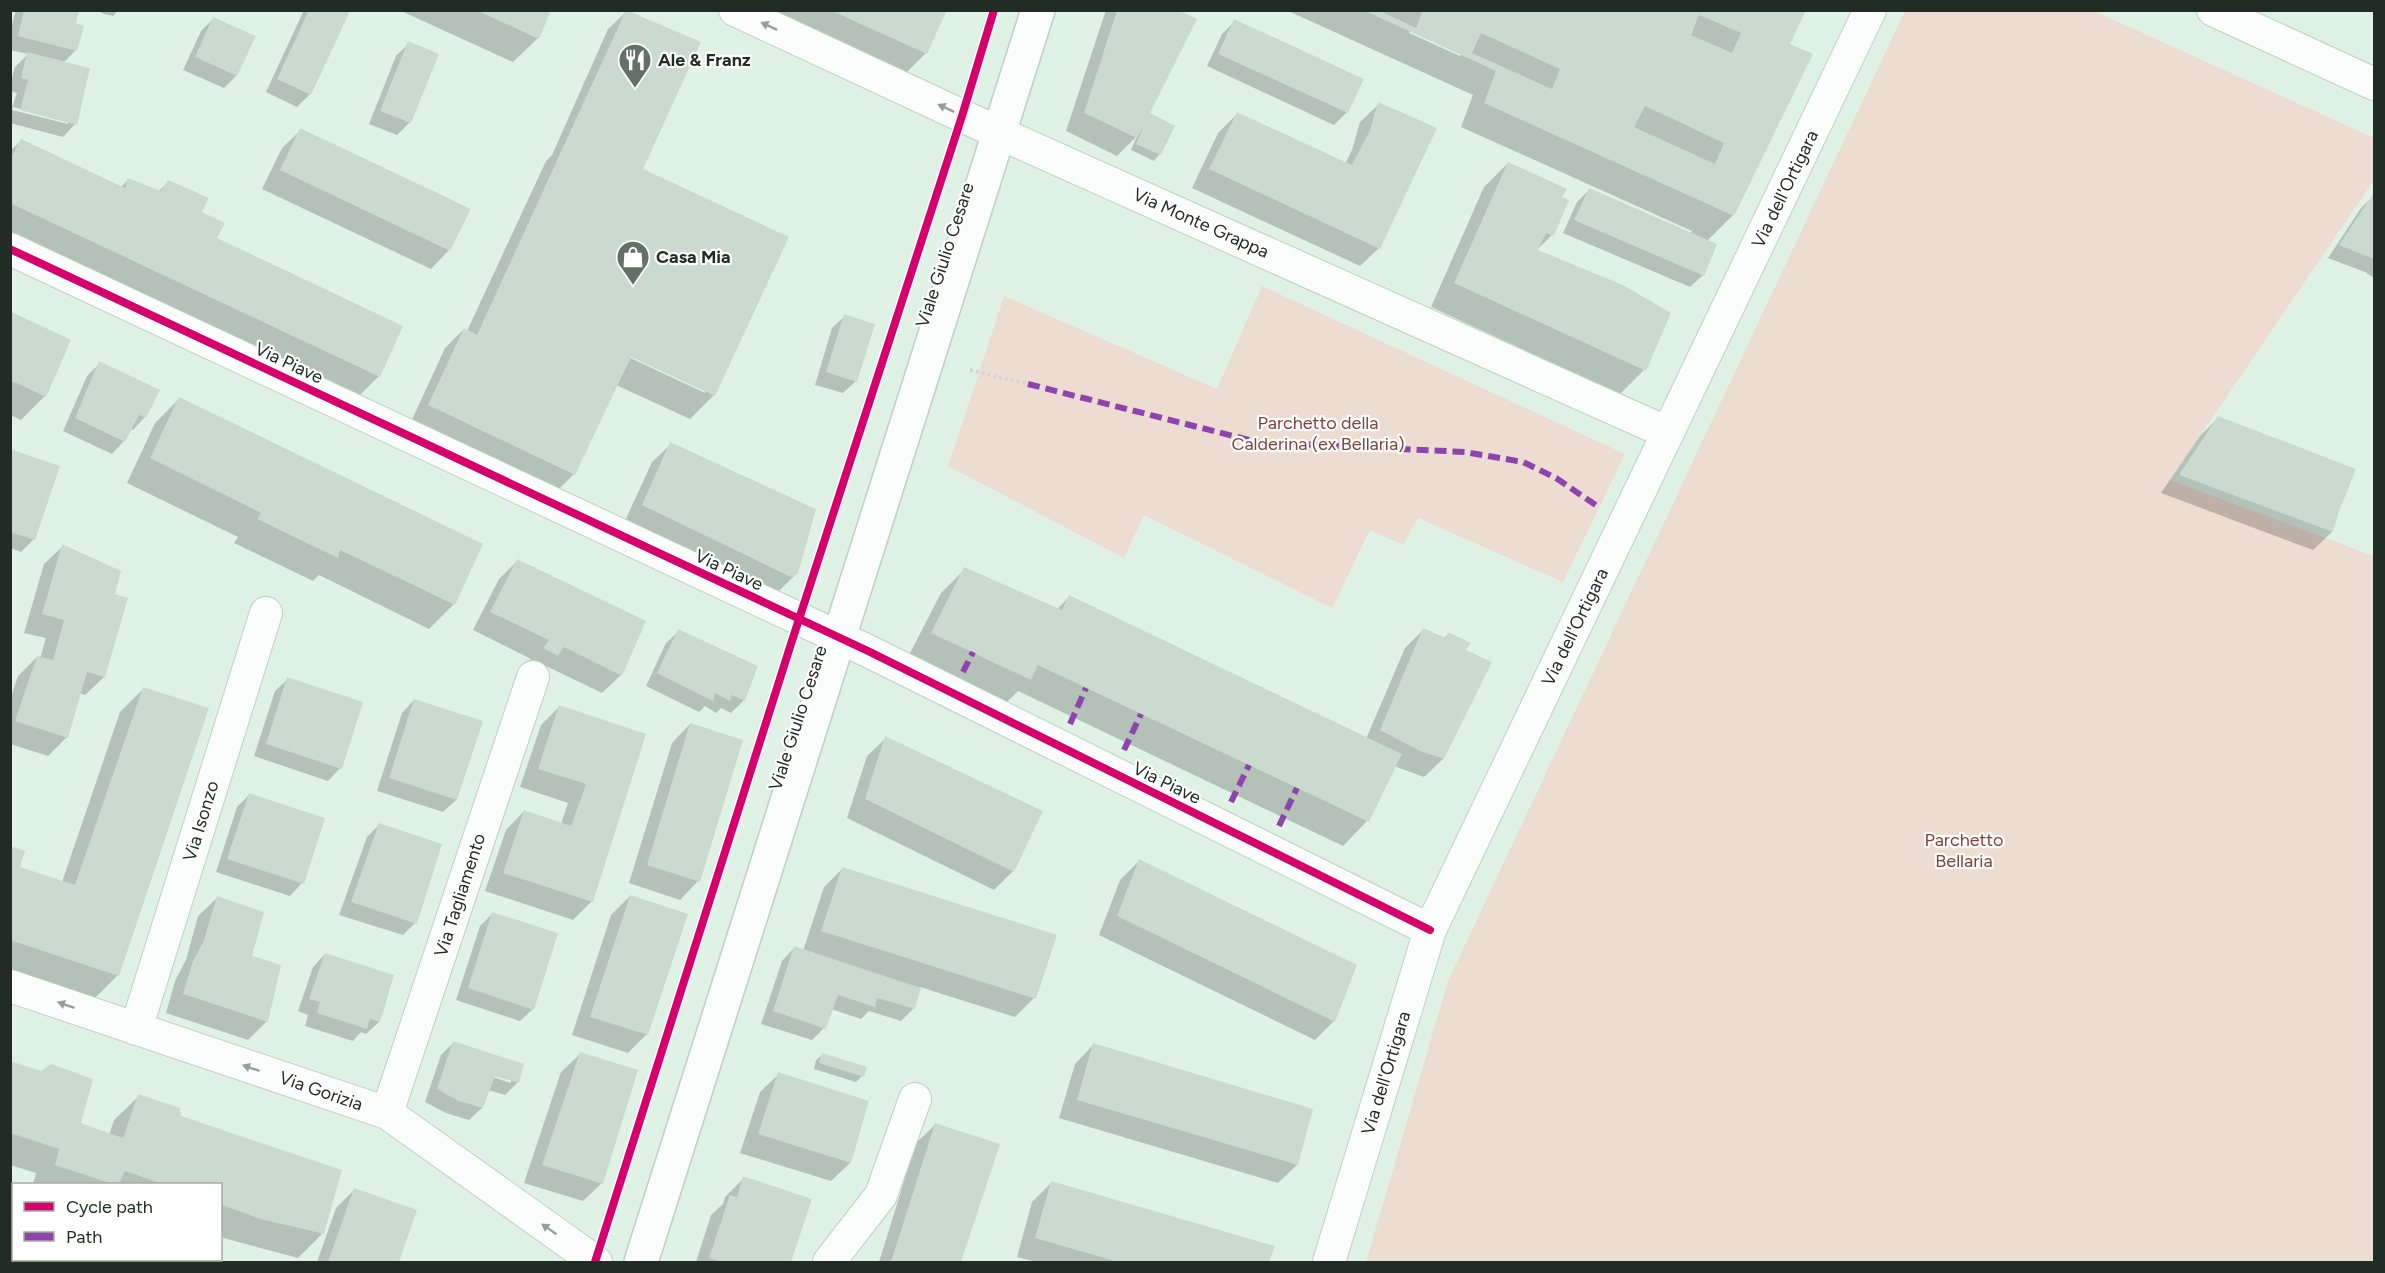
<svg xmlns="http://www.w3.org/2000/svg" width="2385" height="1273" viewBox="0 0 2385 1273" font-family="Figtree,sans-serif">
<style>
.green{fill:#eddcd1}
.shadow{fill:#0003;fill-rule:evenodd}
.building{fill:#cadacf;fill-rule:evenodd}
.lines{fill:none;stroke-linecap:round;stroke-linejoin:round}
.street-casing{stroke:#c0cfc5;stroke-width:34}
.secondary-casing{stroke:#c0cfc5;stroke-width:36}
.path{stroke:#d1d6d2;stroke-width:4;stroke-dasharray:3 3;stroke-linecap:butt}
.street{stroke:#fafdfb;stroke-width:32}
.secondary{stroke:#fafdfb;stroke-width:33}
.quiet{stroke:#8e44ad;stroke-width:6;stroke-dasharray:12 6;stroke-linecap:butt}
.cycleway-casing{stroke:#fff;stroke-width:11}
.cycleway{stroke:#d6006c;stroke-width:8}
.oneway{fill:#989f9a}
.labels{text-anchor:middle;dominant-baseline:central;stroke-width:4.5;stroke-linejoin:round;paint-order:stroke}
.poi-label{font-size:18px;font-weight:bold;fill:#202c24;stroke:#fff;text-anchor:start}
.street-label{font-size:18px;fill:#202c24;stroke:#fff}
.park-label{font-size:18px;fill:#814337;stroke:#fff}
</style>
<rect width="100%" height="100%" fill="#e0f2e6"/>
<path class="green" d="M1905,11H2094L2374,138V180L2170,480L2374,556V1262H1366L1448,981Z
M1262,286L1625,454L1563,582L1418,518L1403,545L1370,530L1332,608L1144,515L1124,558L948,466L1004,296L1217,389Z"/>
<path class="shadow" d="M16,10H78L74,24L76,50L63,63L75,124L63,137L10,123V114L17,93L10,91V85L15,67L28,54L10,50V31ZM13,107L68,121V124L12,110Z
M102,10H118L113,16L101,13Z
M304,10L348,12L310,94L297,107L266,92Z
M399,10H549L538,38L513,62Z
M752,10H946L926,53L902,77Z
M1106,10H1174L1144,120L1173,126L1159,155L1154,161L1131,150L1137,136L1117,156L1066,131Z
M1286,10H1804L1787,45L1733,215L1707,241L1703,275L1690,287L1563,233L1577,202L1589,190L1690,234L1692,231L1461,127L1473,95ZM1411,31L1462,54L1460,56L1409,33Z
M627,11L642,168L714,395L690,419L616,385L574,474L555,493L410,424L445,348L464,329L467,331L546,161L552,155L608,29ZM625,352L705,390V393L624,355Z
M214,18L236,76L224,88L183,70L201,31Z
M1235,21L1362,80L1347,112L1334,125L1207,66L1222,34Z
M409,43L437,55L409,123L397,135L369,124L396,56Z
M1379,104V248L1360,266L1192,188L1218,133L1237,114L1345,164L1352,150L1360,122Z
M301,130L449,250L431,269L262,189L282,148Z
M21,141L121,187L128,180L158,192L168,182L200,213L215,239L379,376L355,400L10,239V151Z
M1508,163L1560,198L1552,235L1536,251L1644,370L1620,394L1431,307L1484,187Z
M2373,196H2374V278L2365,272L2328,258L2361,208Z
M10,314L45,396L21,420L10,415Z
M845,316L856,381L843,393L815,385L832,328Z
M100,363L145,417L133,430L130,429L124,441L112,454L63,431L87,376Z
M179,399L481,545L453,605L429,629L319,575L313,581L234,543L238,537L127,483L155,423Z
M2218,418L2336,513L2332,532L2313,550L2161,493L2200,436Z
M671,444L797,573L778,592L624,523L652,462Z
M10,451L34,539L21,552L10,548Z
M63,546L113,595L104,677L85,695L79,693L67,737L48,756L10,744V700L18,676L37,657L40,658L46,638L24,633L44,564Z
M517,561L621,675L602,693L546,666L539,673L526,667L531,659L473,630L499,579Z
M965,569L1057,609L1069,597L1366,739L1405,648L1423,630L1443,639L1448,634L1463,650L1490,663L1443,759L1424,777L1394,766L1367,821L1343,846L1018,691L1005,704L908,657L941,593Z
M679,631L744,700L731,713L721,708L716,713L705,706L699,712L646,686L666,643Z
M288,679L340,768L328,781L254,756L275,691Z
M144,688L118,975L94,999L10,971V847L19,868L62,882L120,712Z
M414,700L481,722L456,800L443,812L377,791L402,713Z
M559,707L645,735L592,901L573,920L485,891L506,830L524,811L561,824L568,803L520,787L541,725Z
M690,724L698,881L680,900L629,883L672,743Z
M886,738L1013,871L994,890L847,818L867,756Z
M249,795L323,819L302,883L290,896L216,872L237,807Z
M379,825L415,923L403,935L339,915L367,837Z
M1139,861L1334,1021L1315,1040L1099,935L1120,880Z
M843,868L1055,936L1034,998L1015,1017L920,987L913,1009L901,1021L869,1011L861,1019L831,1009L824,1028L812,1040L761,1024L782,961L794,948L803,951L824,887Z
M630,896L647,1034L628,1053L572,1035L611,915Z
M217,898L250,957L267,1021L248,1040L166,1013L175,981L186,960L198,916Z
M492,914L533,1009L520,1021L456,1000L480,926Z
M325,954L379,1022L366,1034L361,1032L353,1041L305,1026L308,1015L298,1011L313,967Z
M454,1042L522,1065L517,1083L505,1095L488,1090L482,1108L469,1120L446,1113L425,1102L441,1055ZM488,1072L511,1079V1083L487,1075Z
M1093,1045L1312,1110L1297,1165L1278,1183L1059,1118L1075,1064Z
M580,1054L602,1183L583,1201L524,1183L561,1072Z
M822,1055L862,1076L856,1082L814,1069L816,1060Z
M10,1062L79,1124L109,1135L114,1120L139,1096L179,1117L322,1234L298,1258L220,1237V1184H33L36,1173L10,1165Z
M779,1074L850,1163L831,1181L740,1153L760,1092Z
M935,1125L999,1145L960,1262H879L916,1143Z
M744,1178L810,1200L790,1262H696L711,1215L723,1204L725,1197Z
M1051,1183L1273,1247L1268,1262H1037L1017,1257L1032,1202Z
M354,1190L415,1211L398,1262H317L336,1208Z"/>
<path class="building" d="M24,10H79L76,23L84,26L77,51L18,36Z
M309,10L350,11L311,95L277,79Z
M476,10H551L539,39Z
M626,10L701,42L643,169L789,237L715,396L631,357L575,475L428,405L464,328L477,335Z
M830,10H947L927,54Z
M1117,10H1178L1197,19L1150,113L1175,126L1161,155L1136,144L1145,123L1137,138L1084,113Z
M1363,10H1378L1416,28L1423,10H1806L1790,44L1813,54L1734,216L1484,103L1496,71ZM1699,15L1741,33L1732,53L1691,35ZM1481,33L1560,69L1552,89L1472,53ZM1645,106L1724,143L1715,164L1634,127Z
M213,17L256,36L237,76L195,57Z
M1234,19L1364,79L1348,113L1218,54Z
M408,41L439,54L411,123L380,111Z
M27,52L90,68L77,125L20,110L28,80L21,78Z
M1378,102L1437,128L1380,249L1209,169L1237,112L1352,165L1370,130Z
M300,128L471,209L450,251L280,170Z
M21,139L125,188L128,178L161,191L168,180L209,198L202,212L225,223L217,238L403,326L380,377L10,203V159Z
M1508,162L1567,189L1562,197L1569,200L1554,236L1546,233L1538,250L1623,285L1671,313L1646,371L1454,283Z
M1589,188L1717,244L1704,276L1574,220Z
M2373,194L2374,195V259L2339,245Z
M10,311L71,340L46,397L10,380Z
M844,314L875,324L857,382L826,372Z
M99,361L160,390L146,418L139,415L125,442L75,418Z
M179,397L483,544L455,605L340,550L338,558L257,519L261,513L150,458Z
M2218,416L2356,469L2338,514L2333,532L2179,475Z
M670,442L816,509L798,574L791,577L642,505Z
M10,449L60,466L35,540L10,532Z
M62,544L121,571L115,594L128,598L105,677L87,672L68,738L15,721L37,656L53,660L64,620L42,614Z
M517,559L646,621L622,676L564,647L558,656L543,648L549,640L490,612Z
M964,567L1062,610L1069,595L1402,754L1369,822L1038,665L1031,680L931,633Z
M1423,628L1446,638L1448,632L1471,643L1466,650L1492,662L1444,759L1420,751L1380,730Z
M678,629L758,666L745,701L732,695L730,701L715,693L713,701L657,673Z
M287,677L363,702L342,769L266,744Z
M143,687L209,708L119,976L10,940V846L25,851L20,867L75,885Z
M414,699L483,721L457,800L389,778Z
M559,705L646,734L593,902L503,873L524,810L571,826L586,784L538,769Z
M690,723L743,740L700,882L647,865Z
M885,736L1043,811L1014,872L865,799Z
M249,793L325,818L304,884L227,859Z
M379,823L442,844L417,924L351,902Z
M1139,859L1357,965L1335,1022L1117,916Z
M842,867L1057,935L1036,999L821,931Z
M630,895L688,914L648,1035L590,1017Z
M217,896L264,912L252,956L281,965L268,1022L183,994L193,961L204,940Z
M492,912L558,933L534,1010L468,988Z
M794,946L921,988L915,1009L877,998L875,1007L838,995L826,1029L773,1011Z
M325,953L394,975L380,1022L370,1019L367,1029L317,1013L320,1002L309,999Z
M453,1041L524,1064L519,1083L495,1076L483,1108L459,1101L437,1089Z
M1093,1043L1313,1109L1298,1165L1077,1100Z
M580,1052L638,1070L603,1184L542,1165Z
M822,1053L867,1067L864,1077L819,1063Z
M10,1061L41,1071L51,1064L93,1079L81,1123L123,1138L138,1094L180,1108L181,1116L342,1170L324,1234L261,1219L220,1204V1184H163L125,1171L119,1184H113L55,1165L59,1149L10,1133Z
M778,1072L869,1101L851,1163L758,1134Z
M935,1123L1000,1144L961,1262H891Z
M743,1176L812,1199L791,1262H716L717,1260L709,1258L730,1195L737,1197Z
M1051,1181L1275,1246L1269,1262H1118L1035,1238Z
M354,1188L417,1210L399,1262H328Z"/>
<g class="lines">
<g class="street-casing">
<path id="street" d="M735,10L999,133L1668,433
M2213,10L2374,84
M10,249L868,651L1430,930
M10,986L387,1113L596,1262
M136,1029L266,613
M387,1113L533,677
M829,1262L881,1195L915,1099
M1329,1262L1430,930L1870,10"/>
</g>
<g class="secondary-casing">
<path id="secondary" d="M641,1262L1038,10"/>
</g>
<path class="path" d="M970,370L1028,384"/>
<use href="#street" class="street"/>
<use href="#secondary" class="secondary"/>
<path class="quiet" d="M1028,384L1257,442L1465,452L1523,462L1556,478L1600,508
M963,672L973,652
M1070,724L1086,688
M1124,750L1141,714
M1231,802L1249,765
M1279,826L1297,788"/>
<g class="cycleway-casing">
<path id="cycleway" d="M10,249L868,651L1430,930
M595,1262L790,647L962,116L994,10"/>
</g>
<use href="#cycleway" class="cycleway"/>
</g>
<defs><path id="oneway-solid" d="M-6-.8H1V-3.2L6.5 0L1 3.2V.8H-6Z" transform="scale(1.5)"/></defs>
<g class="oneway">
<use href="#oneway-solid" transform="translate(769 26) rotate(-155)"/>
<use href="#oneway-solid" transform="translate(946 108) rotate(-155)"/>
<use href="#oneway-solid" transform="translate(66 1005) rotate(-161)"/>
<use href="#oneway-solid" transform="translate(251 1068) rotate(-161)"/>
<use href="#oneway-solid" transform="translate(549 1229) rotate(-145)"/>
</g>
<defs>
<g id="restaurant-pin" transform="scale(1.725)"><path d="M0 17L-7.5 6A9.5 9.5 0 1 1 7.5 6Z" fill="#637168" stroke="#fff"/><path d="M-5-6h1v4h1v-4h1v4h1v-4h1v5L-1.5 .5V6h-2V.5L-5-1ZM5-6V6H3V1.5H1.5Q1.5-4 5-6Z" fill="#fff"/></g>
<g id="shop-pin" transform="scale(1.725)"><path d="M0 17L-7.5 6A9.5 9.5 0 1 1 7.5 6Z" fill="#637168" stroke="#fff"/><path d="M-5-2.5h2.3a2.7 3.5 0 0 1 5.4 0H5L5.5 6h-11ZM-1.5-2.5h3a1.5 2.3 0 0 0-3 0Z" fill="#fff"/></g>
</defs>
<g fill-rule="evenodd">
<use href="#restaurant-pin" x="635" y="60"/>
<use href="#shop-pin" x="633" y="257"/>
</g>
<g class="labels">
<g class="poi-label">
<text x="658" y="60">Ale &amp; Franz</text>
<text x="656" y="257">Casa Mia</text>
</g>
<g class="street-label">
<text transform="translate(1785 189) rotate(-64)">Via dell'Ortigara</text>
<text transform="translate(1201 223) rotate(24)">Via Monte Grappa</text>
<text transform="translate(945 255) rotate(-72)">Viale Giulio Cesare</text>
<text transform="translate(289 363) rotate(25)">Via Piave</text>
<text transform="translate(729 570) rotate(25)">Via Piave</text>
<text transform="translate(1575 627) rotate(-64)">Via dell'Ortigara</text>
<text transform="translate(798 718) rotate(-72)">Viale Giulio Cesare</text>
<text transform="translate(1167 783) rotate(26)">Via Piave</text>
<text transform="translate(201 821) rotate(-73)">Via Isonzo</text>
<text transform="translate(460 895) rotate(-72)">Via Tagliamento</text>
<text transform="translate(1386 1073) rotate(-73)">Via dell'Ortigara</text>
<text transform="translate(321 1091) rotate(19)">Via Gorizia</text>
</g>
<g class="park-label">
<text x="1318" y="423">Parchetto della<tspan x="1318" dy="21">Calderina (ex Bellaria)</tspan></text>
<text x="1964" y="840">Parchetto<tspan x="1964" dy="21">Bellaria</tspan></text>
</g>
</g>
<rect width="2385" height="1273" fill="none" stroke="#202c24" stroke-width="24"/>
<rect x="12" y="1183" width="210" height="78" fill="#ffffff" stroke="#a6aba7" stroke-width="1.5"/>
<rect x="24" y="1202" width="30" height="9" fill="#d6006c" stroke="#a6aba7" stroke-width="1.5"/>
<text x="66" y="1213" font-size="18" fill="#202c24">Cycle path</text>
<rect x="24" y="1232" width="30" height="9" fill="#8e44ad" stroke="#a6aba7" stroke-width="1.5"/>
<text x="66" y="1243" font-size="18" fill="#202c24">Path</text>
</svg>
